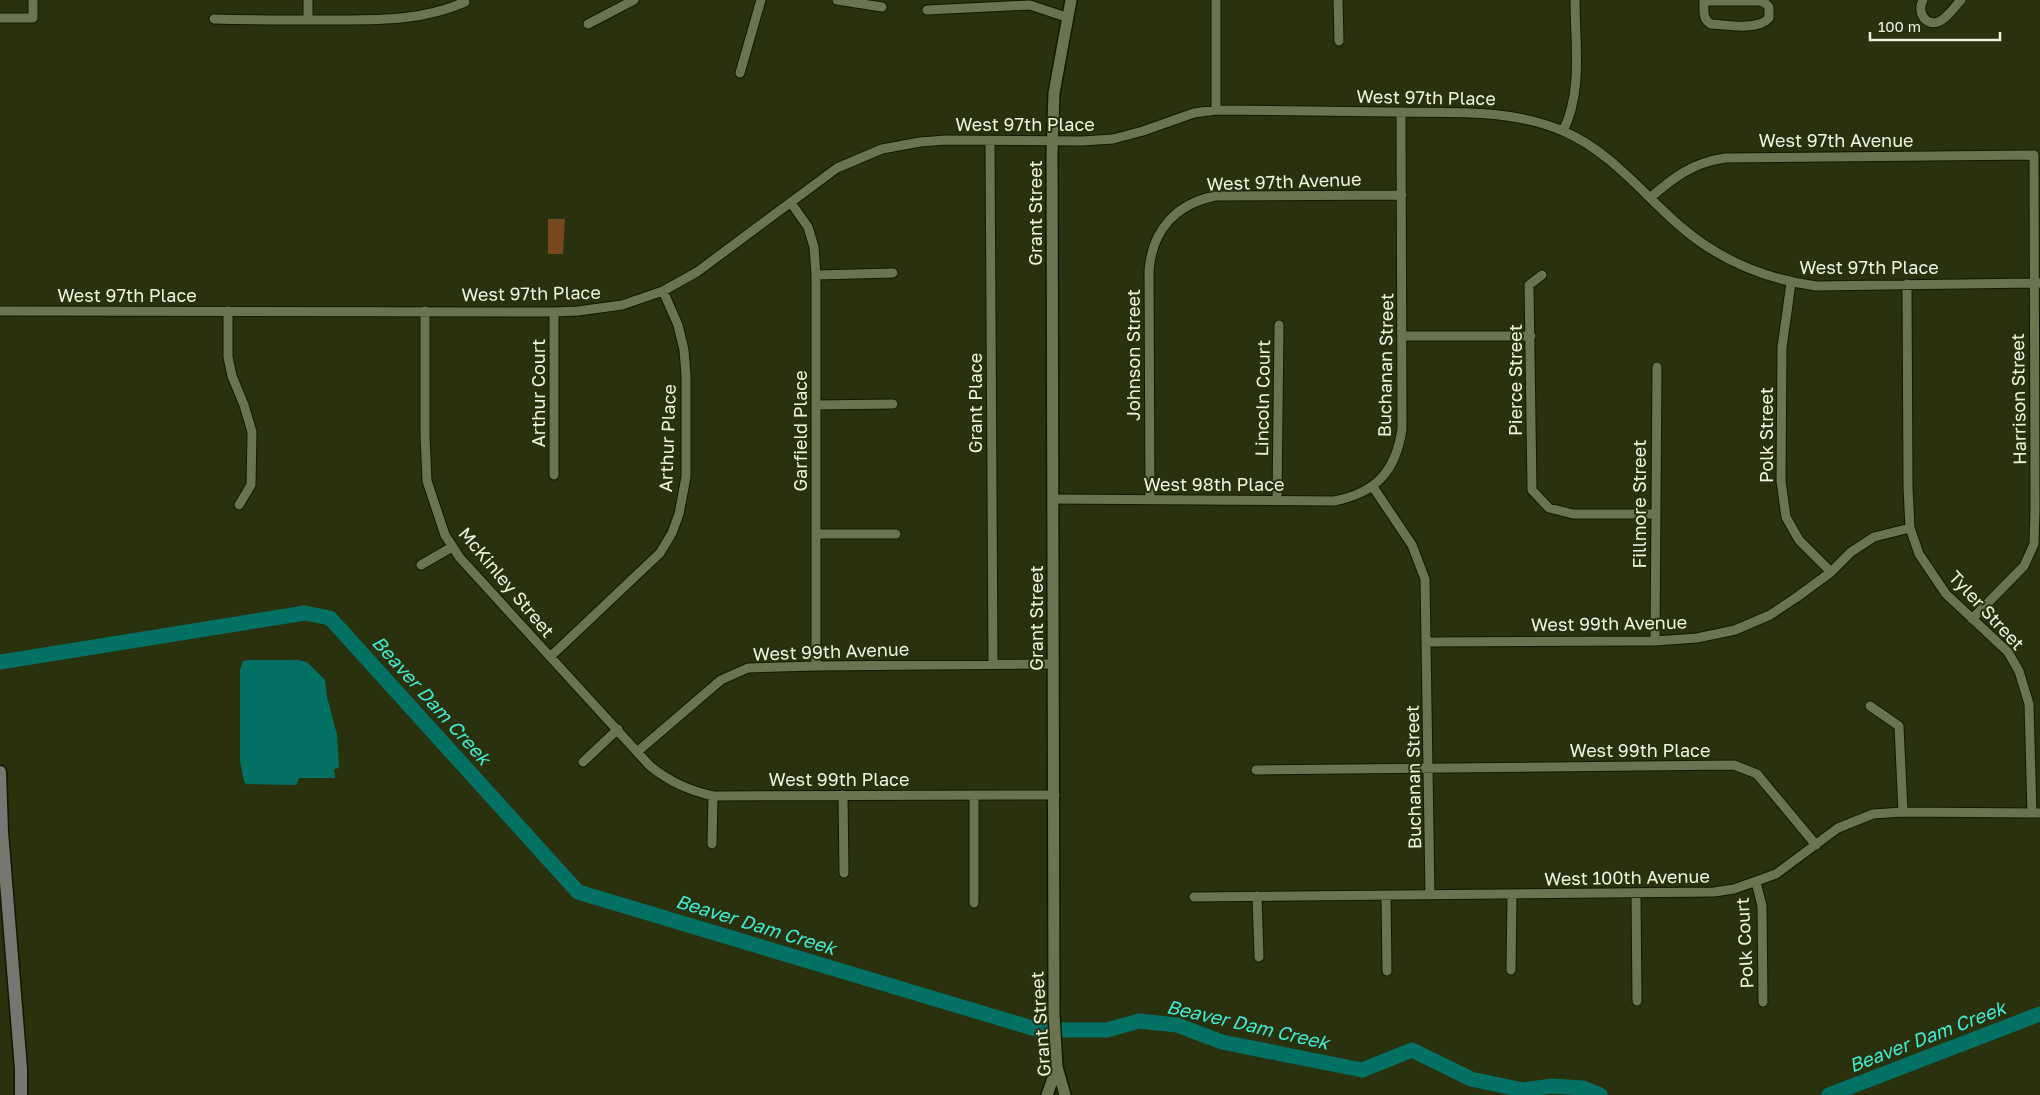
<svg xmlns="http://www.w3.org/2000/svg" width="2040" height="1095" viewBox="0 0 2040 1095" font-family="'Golos Text',sans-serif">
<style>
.green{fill:#75481e}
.water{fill:#037264}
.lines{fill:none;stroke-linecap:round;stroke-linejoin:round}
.river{stroke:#037264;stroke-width:15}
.minor-casing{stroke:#121800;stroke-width:11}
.tertiary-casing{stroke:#121800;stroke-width:14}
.secondary-casing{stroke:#121800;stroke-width:15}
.minor{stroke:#6a7450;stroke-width:9}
.tertiary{stroke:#6a7450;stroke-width:11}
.secondary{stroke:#767770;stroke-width:12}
.labels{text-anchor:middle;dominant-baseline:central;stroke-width:4;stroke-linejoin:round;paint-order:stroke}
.street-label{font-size:18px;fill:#eef4e0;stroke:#29310f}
.water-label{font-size:19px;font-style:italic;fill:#3fecd3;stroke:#29310f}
</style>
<rect width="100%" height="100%" fill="#29310f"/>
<path class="green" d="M548,219H565L563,254H548Z"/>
<path class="water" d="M250,660H298L307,662L325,680L327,697L337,735L339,768L334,769L335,778H299L297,784L294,785L246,784L244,781L240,761V670L243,661Z"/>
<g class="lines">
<path class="river" d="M0,662L305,613L330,618L578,892L1039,1030H1107L1139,1021L1177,1025L1222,1042L1362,1070L1412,1050L1471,1079L1523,1090L1552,1086L1583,1088L1600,1095
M1829,1095L2040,1014"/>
<g class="minor-casing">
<path id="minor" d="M308,0V20
M837,0L882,7
M1216,0V110
M1338,0L1339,41
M1704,0V1C1704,10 1702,19 1711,24C1728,25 1757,31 1769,18V7L1765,3L1760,1H1704
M1923,0C1917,11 1924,26 1938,22C1947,19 1955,6 1961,0
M927,10L1030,5L1066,17
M0,18H33V0
M214,19C253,20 293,20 333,20C380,20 421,21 465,2
M588,24L634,0
M740,73L761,0
M1563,131C1583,92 1575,43 1575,0
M990,141L993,664
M1650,198C1674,177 1692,163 1725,158L2034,155L2035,509L2034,544L2024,566L1972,619
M791,203L808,227L814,247L816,275V666
M816,275L893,273
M1542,275L1529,285L1532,490L1549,508L1573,514H1655
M1791,283L1782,347L1781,481L1786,517L1799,540L1831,572
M1907,284L1908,487L1910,528L1919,554L1946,594L2008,652L2019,671L2029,704L2032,813
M0,311L554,312L578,311L622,305L663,291L697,272L837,168L882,149L920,142L946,140L1082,141L1113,139L1143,131L1194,113L1216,110C1276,111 1335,111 1394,112C1452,113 1508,108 1563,131C1610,151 1642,193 1680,226C1719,260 1765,279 1816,286L2040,283
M228,311V357L232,376L244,405L252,432L251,485L239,505
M425,311V436L427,481L445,535L460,558L650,766C670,782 688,790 713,796L1055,795
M554,312V475
M1402,336H1531
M816,405L893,404
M1373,487L1412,545L1425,579L1430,895
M1053,499L1334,501C1376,493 1396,471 1402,429L1401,112
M1150,499L1149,271C1152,230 1176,204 1215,196L1402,195
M1277,501L1279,325
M817,534H896
M421,565L452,547
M1655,641L1657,367
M1427,642L1655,641L1697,638L1735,630L1770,615L1797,597L1831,572L1851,552L1874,537L1910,528
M550,657L660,553L672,533L679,514L686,477V375L684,350L678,325L663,291
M1870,706L1899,726L1903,812
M637,752L721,680L748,668L816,666L1054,664
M583,762L618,729
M1256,770L1734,765L1757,774L1816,845
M843,795L844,873
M974,795V903
M712,844L713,796
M1756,882L1762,906L1763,1002
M1636,894L1637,1001
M1257,896L1259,957
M1386,896L1387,971
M1194,897L1714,892L1734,889L1776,874L1838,828L1873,814L1903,812L2040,813
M1511,970L1512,895"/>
</g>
<g class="tertiary-casing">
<path id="tertiary" d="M1047,1095L1057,1067
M1065,1095L1057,1067L1054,1014L1052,154L1054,93L1071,0"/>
</g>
<g class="secondary-casing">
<path id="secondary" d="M0,772L2,832L21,1069V1095"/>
</g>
<use href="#minor" class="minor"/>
<use href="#tertiary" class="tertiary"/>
<use href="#secondary" class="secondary"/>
</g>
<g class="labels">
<g class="street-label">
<text transform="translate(1426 97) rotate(1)">West 97th Place</text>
<text x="1025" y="124">West 97th Place</text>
<text x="1836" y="140">West 97th Avenue</text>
<text transform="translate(1284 181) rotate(-2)">West 97th Avenue</text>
<text transform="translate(1035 213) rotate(-90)">Grant Street</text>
<text x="1869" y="267">West 97th Place</text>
<text transform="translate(531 293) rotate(-1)">West 97th Place</text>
<text x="127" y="295">West 97th Place</text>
<text transform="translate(1133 355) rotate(-90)">Johnson Street</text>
<text transform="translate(1385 365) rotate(-89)">Buchanan Street</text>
<text transform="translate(1515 380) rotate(-90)">Pierce Street</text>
<text transform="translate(538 393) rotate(-90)">Arthur Court</text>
<text transform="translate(1262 398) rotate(-89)">Lincoln Court</text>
<text transform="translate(2018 399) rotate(-91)">Harrison Street</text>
<text transform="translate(975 403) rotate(-90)">Grant Place</text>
<text transform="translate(800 431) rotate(-90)">Garfield Place</text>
<text transform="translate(1766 435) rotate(-90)">Polk Street</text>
<text transform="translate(667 438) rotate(-88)">Arthur Place</text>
<text x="1214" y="484">West 98th Place</text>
<text transform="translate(1639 504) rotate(-90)">Fillmore Street</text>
<text transform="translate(507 582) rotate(50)">McKinley Street</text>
<text transform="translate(1987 610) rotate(47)">Tyler Street</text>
<text transform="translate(1036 618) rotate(-90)">Grant Street</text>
<text transform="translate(1609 623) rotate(-1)">West 99th Avenue</text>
<text transform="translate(831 651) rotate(-2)">West 99th Avenue</text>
<text x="1640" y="750">West 99th Place</text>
<text transform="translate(1413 777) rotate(-91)">Buchanan Street</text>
<text x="839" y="779">West 99th Place</text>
<text transform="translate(1627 877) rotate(-1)">West 100th Avenue</text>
<text transform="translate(1744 943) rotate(-93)">Polk Court</text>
<text transform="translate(1040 1024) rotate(-94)">Grant Street</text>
</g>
<g class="water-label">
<text transform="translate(432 700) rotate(48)">Beaver Dam Creek</text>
<text transform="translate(756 924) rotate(17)">Beaver Dam Creek</text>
<text transform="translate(1248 1024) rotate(13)">Beaver Dam Creek</text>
<text transform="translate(1927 1036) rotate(-21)">Beaver Dam Creek</text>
</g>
</g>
<path d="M1870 32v8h130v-8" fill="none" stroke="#eef4e0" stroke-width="2.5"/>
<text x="1878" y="32" font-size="15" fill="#eef4e0" stroke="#29310f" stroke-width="4" paint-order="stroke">100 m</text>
</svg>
